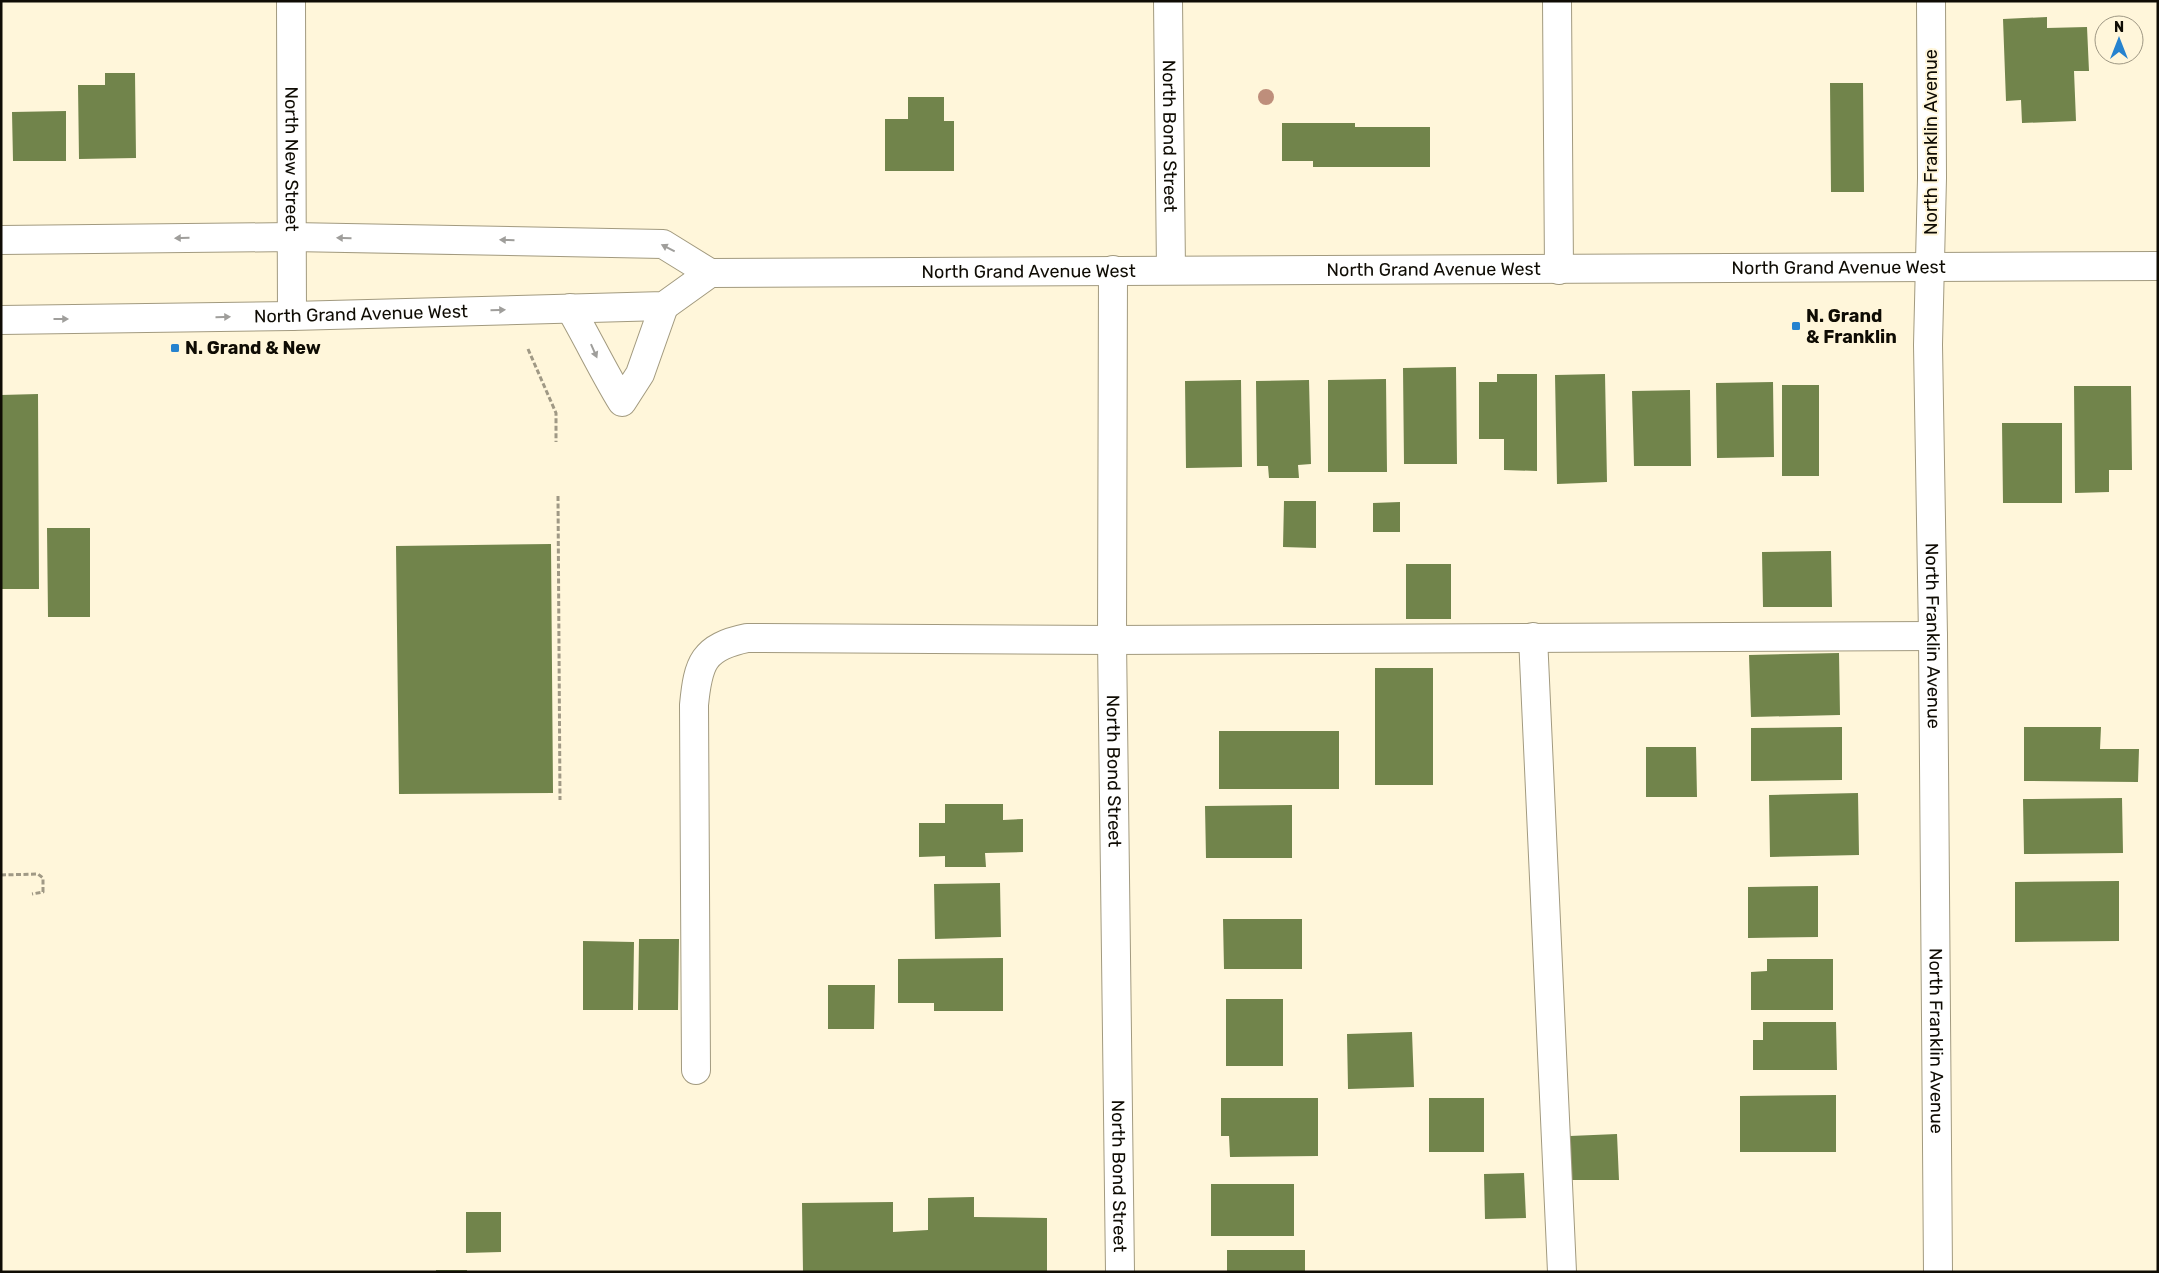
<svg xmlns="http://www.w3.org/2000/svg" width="2159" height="1273" viewBox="0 0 2159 1273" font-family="Rubik,sans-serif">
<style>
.building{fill:#71844b}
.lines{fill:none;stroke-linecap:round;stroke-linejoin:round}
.minor-casing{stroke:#a29a7f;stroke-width:30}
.major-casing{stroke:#a29a7f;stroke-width:30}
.path{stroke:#a09985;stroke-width:3;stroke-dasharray:5 2.5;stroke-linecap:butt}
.minor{stroke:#fff;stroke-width:28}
.major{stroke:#fff;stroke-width:28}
.tree{fill:#be8e7b}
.oneway{fill:#9f9e9b}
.poi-dot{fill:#2683cf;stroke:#fff6da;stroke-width:2}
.labels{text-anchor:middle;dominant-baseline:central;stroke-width:4;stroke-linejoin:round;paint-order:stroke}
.street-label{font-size:18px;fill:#0f0c04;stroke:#fff6da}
.poi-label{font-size:18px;font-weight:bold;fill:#0f0c04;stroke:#fff6da;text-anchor:start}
</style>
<rect width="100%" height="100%" fill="#fff6da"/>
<path class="building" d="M2047,17V28L2087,27L2089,71H2074L2076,121L2022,123L2021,100L2006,101L2003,19Z
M105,73H135L136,158L79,159L78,85H105Z
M1830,83H1863L1864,192H1831Z
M908,97H944V121H954V171H885V119H908Z
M66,111V161H13L12,112Z
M1282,123H1355V127H1430V167H1313V161H1282Z
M1456,367L1457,464H1404L1403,368Z
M1497,374H1537V471L1504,470V439H1479V382H1497Z
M1605,374L1607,482L1557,484L1555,375Z
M1386,379L1387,472H1328V380Z
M1241,380L1242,467L1186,468L1185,381Z
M1309,380L1311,464L1298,465L1299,478H1269L1268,466H1257L1256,381Z
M1773,382L1774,457L1717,458L1716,383Z
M1782,385H1819V476H1782Z
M2074,386H2131L2132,470H2109V492L2075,493Z
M1690,390L1691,466H1634L1632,391Z
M38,394L39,589H1V395Z
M2002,423H2062V503H2003Z
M1284,501H1316V548L1283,547Z
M1400,502V532H1373V503Z
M47,528H90V617H48Z
M551,544L553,793L399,794L396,546Z
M1831,551L1832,607H1763L1762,552Z
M1406,564H1451V619H1406Z
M1839,653L1840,715L1751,717L1749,655Z
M1375,668H1433V785H1375Z
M1842,727V780L1751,781V728Z
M2024,727H2101L2100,749H2139L2138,782L2024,781Z
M1219,731H1339V789H1219Z
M1646,747H1696L1697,797H1646Z
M1858,793L1859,855L1770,857L1769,795Z
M2122,798L2123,853L2024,854L2023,799Z
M945,804H1003V820L1023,819V852L985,853L986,867H945V856L919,857V823H945Z
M1292,805V858H1206L1205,806Z
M2119,881V941L2015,942V882Z
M1000,883L1001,937L935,939L934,884Z
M1818,886V937L1748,938V887Z
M1223,919H1302V969H1224Z
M639,939H679L678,1010H638Z
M583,941L634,942L633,1010H583Z
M1003,958V1011H934V1003H898V959Z
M1767,959H1833V1010H1751V972L1767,971Z
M828,985H875L874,1029H828Z
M1226,999H1283V1066H1226Z
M1763,1022H1836L1837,1070H1753V1040H1763Z
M1412,1032L1414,1087L1348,1089L1347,1034Z
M1836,1095V1152H1740V1096Z
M1221,1098H1318V1156L1230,1157L1229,1136H1221Z
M1429,1098H1484V1152H1429Z
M1617,1134L1619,1180H1571L1570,1136Z
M1524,1173L1526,1218L1485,1219L1484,1174Z
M1211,1184H1294V1236H1211Z
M974,1197V1217L1047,1218V1272H803L802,1203L893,1202V1232L928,1230V1198Z
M466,1212H501V1252L466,1253Z
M1227,1250H1305V1272H1227Z
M436,1270H467V1272H436Z"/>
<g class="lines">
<g class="minor-casing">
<g id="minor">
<path id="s1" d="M291,1L292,316"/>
<path id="s2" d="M1168,1L1171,270"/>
<path d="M1557,1L1559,270"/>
<path id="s3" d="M1931,1L1932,178L1928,345L1933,636L1938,1272"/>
<path id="s4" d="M1113,270L1112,640L1120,1272"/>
<path d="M570,308C588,339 603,371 622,402L640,374L664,306"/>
<path d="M1533,637L1562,1272"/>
<path d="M696,1070L694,705C698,663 703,647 747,638L1112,640L1933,636"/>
</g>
</g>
<g class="major-casing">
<g id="major">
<path id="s5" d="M1,240L292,237L663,244L710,273L2158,266"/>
<path id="s6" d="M1,320L292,316L664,306L710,273"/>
</g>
</g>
<path class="path" d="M528,349L556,413V442
M558,496L560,800
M1,875L38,874L43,878V892L32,894"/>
<use href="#minor" class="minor"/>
<use href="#major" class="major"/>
</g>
<circle class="tree" cx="1266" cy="97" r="8"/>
<defs><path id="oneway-solid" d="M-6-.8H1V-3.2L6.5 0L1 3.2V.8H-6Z" transform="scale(1.25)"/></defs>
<g class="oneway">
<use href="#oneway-solid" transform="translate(182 238) rotate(179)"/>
<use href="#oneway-solid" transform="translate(344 238) rotate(-179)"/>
<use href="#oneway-solid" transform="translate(507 240) rotate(-179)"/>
<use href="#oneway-solid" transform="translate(668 248) rotate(-153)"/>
<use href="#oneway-solid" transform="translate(498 310) rotate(-2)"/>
<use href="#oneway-solid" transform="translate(223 317) rotate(-1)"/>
<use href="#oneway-solid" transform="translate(61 319)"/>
<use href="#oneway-solid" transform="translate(594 351) rotate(66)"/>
</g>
<g class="poi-dot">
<rect x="1791" y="321" width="10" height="10" rx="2.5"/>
<rect x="170" y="343" width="10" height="10" rx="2.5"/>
</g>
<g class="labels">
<g class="street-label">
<text stroke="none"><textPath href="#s2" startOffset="135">North Bond Street</textPath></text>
<text transform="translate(1931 142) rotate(-90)">North Franklin Avenue</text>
<text stroke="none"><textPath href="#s1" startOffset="158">North New Street</textPath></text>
<text stroke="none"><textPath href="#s5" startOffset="1846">North Grand Avenue West</textPath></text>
<text stroke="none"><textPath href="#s5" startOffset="1441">North Grand Avenue West</textPath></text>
<text stroke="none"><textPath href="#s5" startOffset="1036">North Grand Avenue West</textPath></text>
<text stroke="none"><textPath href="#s6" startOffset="360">North Grand Avenue West</textPath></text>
<text stroke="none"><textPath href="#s3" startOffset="635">North Franklin Avenue</textPath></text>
<text stroke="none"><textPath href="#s4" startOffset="501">North Bond Street</textPath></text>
<text stroke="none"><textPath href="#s3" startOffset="1040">North Franklin Avenue</textPath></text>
<text stroke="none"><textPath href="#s4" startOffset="906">North Bond Street</textPath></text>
</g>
<g class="poi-label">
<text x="1806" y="316">N. Grand<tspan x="1806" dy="21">&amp; Franklin</tspan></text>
<text x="185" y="348">N. Grand &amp; New</text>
</g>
</g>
<rect width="2159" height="1273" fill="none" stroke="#0f0c04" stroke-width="5"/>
<g transform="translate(2119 40)"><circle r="24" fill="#fff6da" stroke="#9f9884"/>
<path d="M0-4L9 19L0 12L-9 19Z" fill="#2683cf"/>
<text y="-8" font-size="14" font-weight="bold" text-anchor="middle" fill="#0f0c04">N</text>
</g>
</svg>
